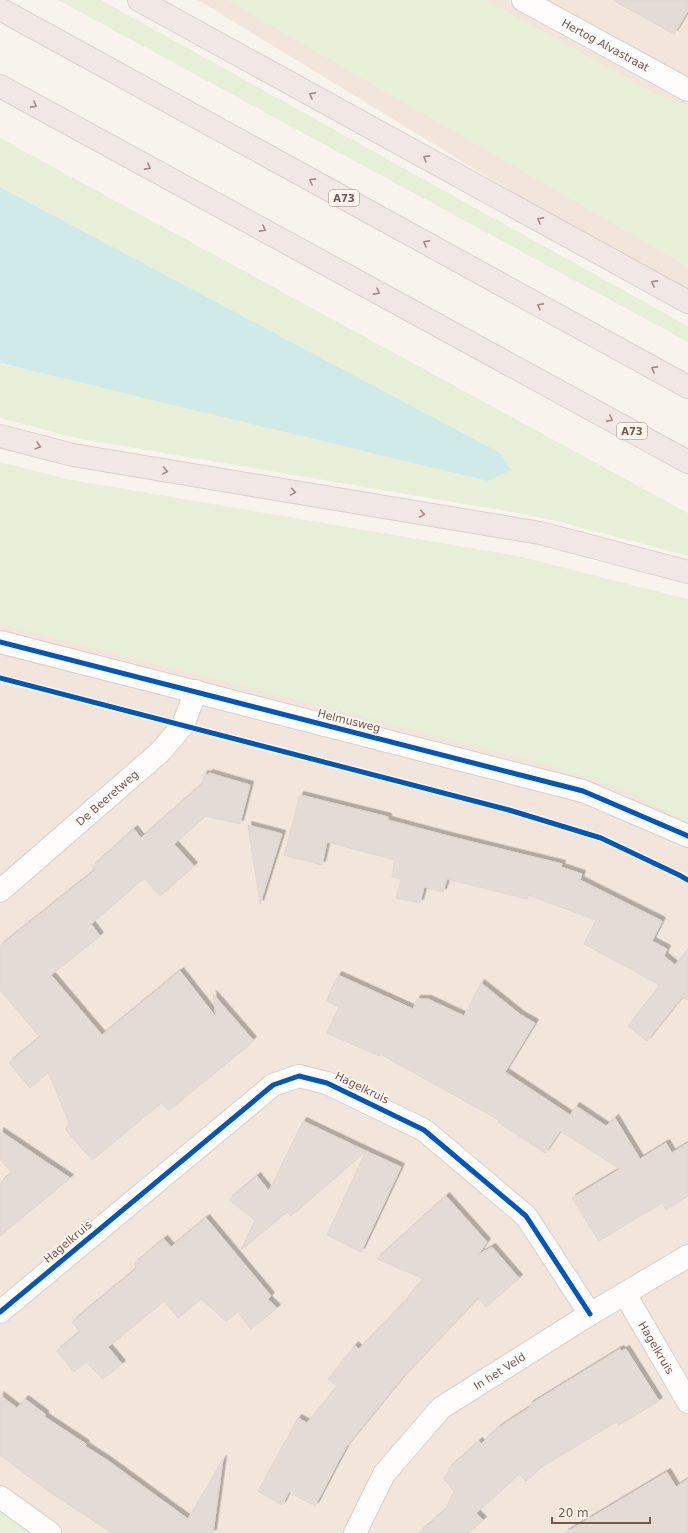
<svg xmlns="http://www.w3.org/2000/svg" width="688" height="1533" viewBox="0 0 688 1533" font-family="'DejaVu Sans',sans-serif">
<style>
.residential{fill:#f1e5dc}
.green{fill:#e8efd9}
.water{fill:#d0eae9}
.building{fill:#e5dbd6;stroke:#e2d5d0;filter:url(#shadow)}
.lines{fill:none;stroke-linecap:round;stroke-linejoin:round}
.street-casing{stroke:#d8d0cc;stroke-width:24}
.secondary-casing{stroke:#d9cfca;stroke-width:24}
.highway-casing{stroke:#dacfcb;stroke-width:24}
.street{stroke:#fefdfc;stroke-width:22}
.secondary{stroke:#fefdfc;stroke-width:22}
.highway{stroke:#f1e8e6;stroke-width:22}
.cycleway-casing{stroke:#fff7f1;stroke-width:8}
.cycleway{stroke:#0057b8;stroke-width:5}
.oneway{stroke:#a28983}
.labels{text-anchor:middle;dominant-baseline:central;stroke-width:3.5;stroke-linejoin:round;paint-order:stroke}
.shield{fill:#fff7f1;stroke:#a0867e;stroke-width:1}
.shield-label{font-size:10px;font-weight:bold;fill:#78564d}
.street-label{font-size:11px;fill:#78564d;stroke:#fff7f1}
</style>
<defs>
<filter id="shadow"><feDropShadow dx="3.5" dy="-3.5" stdDeviation="0" flood-color="#0004"/></filter>
</defs>
<rect width="100%" height="100%" fill="#f9f3ee"/>
<path class="residential" d="M198,0H688V299Z
M0,577L688,766V1533H0Z"/>
<path class="green" d="M58,0H101L688,326V342Z
M227,0H486L654,93L688,105V267Z
M0,138L688,513V556L557,521L507,511L75,438L0,418V363L4,365L499,453L0,187Z
M0,462L66,479L518,556L688,599V822L620,788L539,762L0,624Z
M0,1508L33,1533H0Z"/>
<path class="water" d="M0,187L500,453L511,470L488,481L0,363Z"/>
<path class="building" d="M613,0H688V11L674,34Z
M209,773L250,785L240,824L205,816L174,844L194,866L160,896L144,878L91,924L100,936L51,975L102,1035L180,971L216,1017L213,994L253,1040L244,1049L172,1108L168,1110L161,1103L92,1160L65,1129L70,1125L48,1072L30,1088L9,1063L40,1037L0,990V946L95,870L92,867L134,829L141,838L202,784L204,774L209,775Z
M300,795L388,817V820L452,837L562,864L561,867L582,874L580,880L662,921L652,941L667,949L664,956L675,965L688,949V1000L682,997L647,1041L628,1026L660,985L584,944L596,920L528,895L527,899L447,879L443,892L424,887L420,903L396,898L401,879L392,877L395,860L327,842L322,865L284,855Z
M248,825L282,834L260,904Z
M338,975L413,1009L417,999H428L464,1016L481,983L521,1015L535,1023L505,1072L570,1115L576,1106L606,1126L615,1118L640,1159L666,1143L672,1153L688,1143V1196L666,1210L662,1203L599,1241L572,1198L620,1169L560,1131L545,1153L498,1122L499,1120L380,1054L379,1056L327,1033L339,1007L326,1001Z
M303,1121L366,1151L291,1216L287,1212L241,1250L255,1220L229,1200L257,1176L269,1191Z
M0,1131L70,1178L0,1236V1183L12,1173L0,1159Z
M366,1151L401,1167L361,1252L327,1235Z
M446,1196L487,1242L478,1255L492,1247L519,1278L486,1307L478,1298L402,1378L346,1447L315,1506L289,1492L282,1505L258,1491L298,1418L307,1423L337,1386L328,1379L355,1345L359,1349L409,1297L408,1296L424,1279L377,1259Z
M206,1218L271,1296L268,1299L277,1308L251,1329L238,1312L226,1321L201,1299L178,1318L164,1301L108,1347L122,1364L103,1379L86,1362L74,1372L57,1351L80,1332L72,1322L137,1268L134,1264L164,1239L171,1247Z
M620,1349L622,1351L626,1349L659,1401L619,1425L616,1422L539,1469L526,1481L519,1474L476,1513L483,1520L468,1533H419L445,1510L454,1491L443,1478L450,1471L448,1469L464,1455L479,1441L481,1444L498,1428L530,1407L529,1405Z
M0,1395L17,1408L25,1399L45,1414V1417L86,1444L85,1446L107,1460L188,1519L223,1459L213,1533H112L98,1524L48,1491L0,1455Z
M667,1472L676,1487L688,1479V1533H565Z"/>
<g class="lines">
<g class="street-casing">
<g id="street">
<path id="s1" d="M523,0L688,90"/>
<path id="s2" d="M0,891L160,752L183,725L196,691"/>
<path id="s3" d="M625,1294L688,1402"/>
<path d="M0,1312L273,1085L299,1076L327,1083L424,1130L526,1216L590,1314"/>
<path d="M0,1497L50,1533"/>
<path id="s4" d="M355,1533L384,1474L441,1408L590,1314L688,1256"/>
</g>
</g>
<g class="secondary-casing">
<path id="secondary" d="M0,642L583,791L688,836"/>
</g>
<g class="highway-casing">
<path id="highway" d="M139,0L688,302
M0,9L688,387
M0,86L688,462
M0,436L73,455L540,533L688,572"/>
</g>
<use href="#street" class="street"/>
<use href="#secondary" class="secondary"/>
<use href="#highway" class="highway"/>
<g class="cycleway-casing">
<path id="cycleway" d="M0,642L583,791L688,836
M0,678L509,810L601,838L679,875L688,880
M0,1312L273,1085L299,1076L327,1083L424,1130L526,1216L590,1314"/>
</g>
<use href="#cycleway" class="cycleway"/>
</g>
<defs><path id="oneway-chevron" d="M-2-3.5L2.5 0L-2 3.5" fill="none" stroke-width="1.6" stroke-linecap="round" stroke-linejoin="round"/></defs>
<g class="oneway">
<use href="#oneway-chevron" transform="translate(312 95) rotate(-151)"/>
<use href="#oneway-chevron" transform="translate(34 105) rotate(29)"/>
<use href="#oneway-chevron" transform="translate(426 158) rotate(-151)"/>
<use href="#oneway-chevron" transform="translate(148 167) rotate(29)"/>
<use href="#oneway-chevron" transform="translate(312 181) rotate(-151)"/>
<use href="#oneway-chevron" transform="translate(540 220) rotate(-151)"/>
<use href="#oneway-chevron" transform="translate(263 229) rotate(29)"/>
<use href="#oneway-chevron" transform="translate(426 243) rotate(-151)"/>
<use href="#oneway-chevron" transform="translate(654 283) rotate(-151)"/>
<use href="#oneway-chevron" transform="translate(377 292) rotate(29)"/>
<use href="#oneway-chevron" transform="translate(540 306) rotate(-151)"/>
<use href="#oneway-chevron" transform="translate(654 369) rotate(-151)"/>
<use href="#oneway-chevron" transform="translate(610 419) rotate(29)"/>
<use href="#oneway-chevron" transform="translate(38 446) rotate(15)"/>
<use href="#oneway-chevron" transform="translate(165 471) rotate(10)"/>
<use href="#oneway-chevron" transform="translate(293 492) rotate(9)"/>
<use href="#oneway-chevron" transform="translate(422 514) rotate(9)"/>
</g>
<g class="labels">
<g class="shield">
<rect x="329" y="190" width="30" height="16" rx="3"/>
<rect x="617" y="423" width="30" height="16" rx="3"/>
</g>
<g class="shield-label">
<text x="344" y="198">A73</text>
<text x="632" y="431">A73</text>
</g>
<g class="street-label">
<text stroke="none"><textPath href="#s1" startOffset="94">Hertog Alvastraat</textPath></text>
<text transform="translate(349 721) rotate(14)">Helmusweg</text>
<text stroke="none"><textPath href="#s2" startOffset="142">De Beeretweg</textPath></text>
<text transform="translate(362 1088) rotate(26)">Hagelkruis</text>
<text transform="translate(68 1242) rotate(-40)">Hagelkruis</text>
<text stroke="none"><textPath href="#s3" startOffset="62">Hagelkruis</textPath></text>
<text stroke="none"><textPath href="#s4" startOffset="222">In het Veld</textPath></text>
</g>
</g>
<path d="M552 1517v6h98v-6" fill="none" stroke="#78564d" stroke-width="2"/>
<text x="558" y="1517" font-size="12" fill="#78564d" stroke="#fff7f1" stroke-width="3" paint-order="stroke">20 m</text>
</svg>
